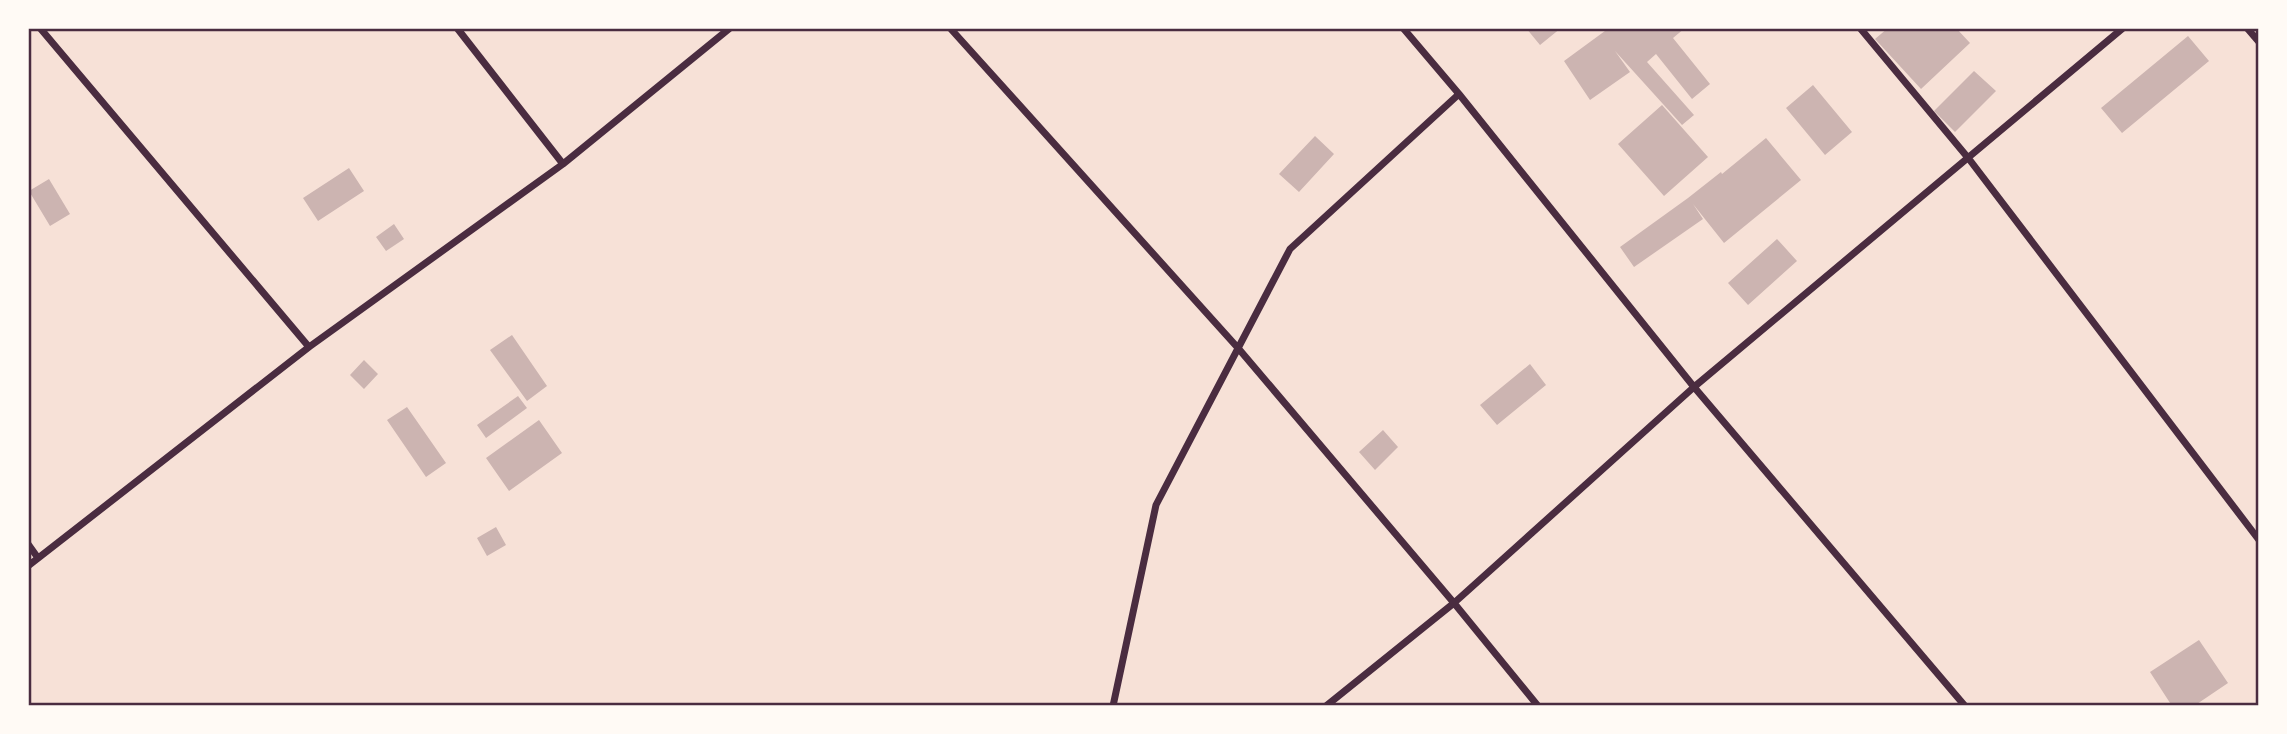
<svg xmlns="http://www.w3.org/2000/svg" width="2287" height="734" viewBox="0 0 2287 734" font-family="Inter,sans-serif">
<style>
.building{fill:#ccb4b1}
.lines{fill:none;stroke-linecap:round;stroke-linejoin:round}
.minor{stroke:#4a2c40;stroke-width:7}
.neatline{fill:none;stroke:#4a2c40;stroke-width:2.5}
</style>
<rect width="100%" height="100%" fill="#f7e1d7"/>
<path class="building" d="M1526,28H1561L1540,45Z
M1609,28H1685L1673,38L1710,84L1692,99L1656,54L1647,62L1694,115L1682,125L1615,51L1630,72L1590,100L1564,61Z
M1888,28H1956L1970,43L1921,89L1875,39Z
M2188,36L2209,61L2122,133L2101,108Z
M1974,71L1996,91L1955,132L1934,111Z
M1813,85L1852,132L1825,155L1786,108Z
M1662,105L1708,157L1664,196L1618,144Z
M1315,136L1334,154L1299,192L1279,174Z
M1766,138L1801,180L1724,243L1693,204L1703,219L1634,267L1620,247L1688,198L1721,172L1722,174Z
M349,168L364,191L318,221L303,198Z
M49,179L70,214L50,226L29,191Z
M394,224L404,239L386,251L376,237Z
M1777,239L1797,261L1748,305L1728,283Z
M512,335L547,386L527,401L490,350Z
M364,360L378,374L364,389L350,375Z
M1530,364L1546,385L1497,425L1480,405Z
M518,396L527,408L486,438L477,425Z
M407,407L446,463L426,477L387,420Z
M539,420L562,453L509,491L486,458Z
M1383,430L1398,447L1375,470L1359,452Z
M496,527L506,545L487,556L477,538Z
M2199,640L2228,683L2194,706H2172L2150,672Z"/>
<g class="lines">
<path class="minor" d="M40,28L309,347
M457,28L563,164
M950,28L1238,348L1454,603L1538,706
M1403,28L1459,94L1694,387L1965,706
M1860,28L1969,159L2259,540
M2247,28L2259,42
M28,544L38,558
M28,566L309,347L563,164L730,28
M1113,706L1156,505L1290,249L1459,94
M1326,706L1454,603L1694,387L2123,28"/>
</g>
<rect width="2287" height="734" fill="none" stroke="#fffaf5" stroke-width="60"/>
<rect x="30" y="30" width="2227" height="674" class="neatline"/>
</svg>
